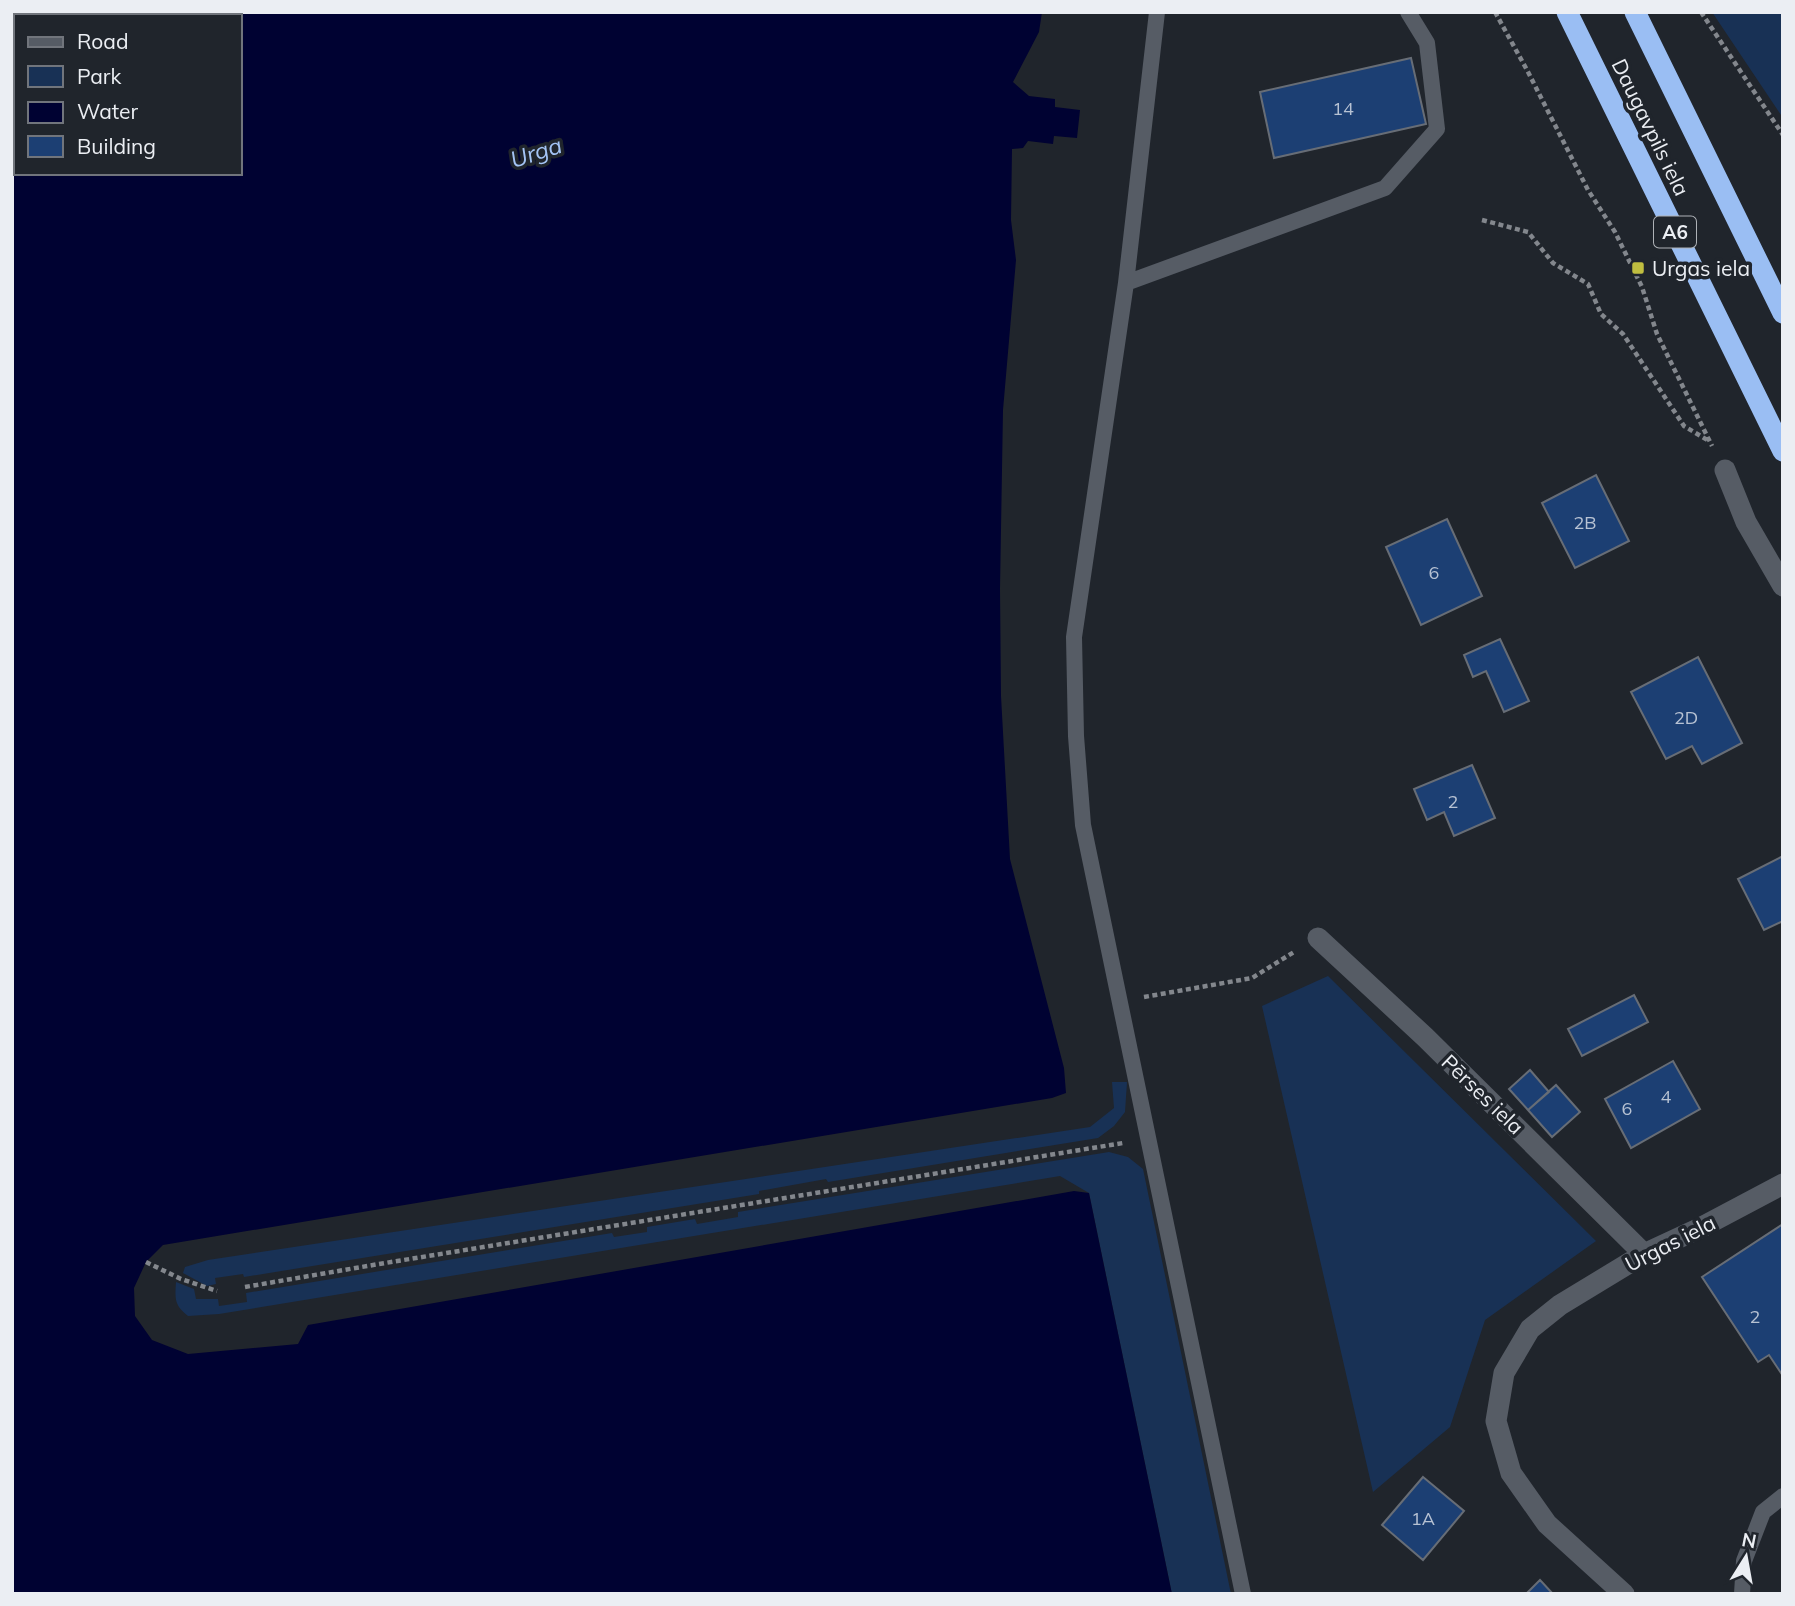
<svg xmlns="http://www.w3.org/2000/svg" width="1795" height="1606" viewBox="0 0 1795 1606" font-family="Mulish,sans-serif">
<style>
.green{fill:#183155}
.water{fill:#000232;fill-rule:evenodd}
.building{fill:#1c3f73;stroke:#676d76;stroke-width:2}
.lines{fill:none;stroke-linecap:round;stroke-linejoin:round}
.path{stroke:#83878d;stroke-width:4.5;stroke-dasharray:5 3.5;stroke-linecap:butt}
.lane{stroke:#565c65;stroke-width:16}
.street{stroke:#565c65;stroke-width:21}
.highway{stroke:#9abef3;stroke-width:21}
.poi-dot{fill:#c0be40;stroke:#20252c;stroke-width:2.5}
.labels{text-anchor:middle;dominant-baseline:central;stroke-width:7;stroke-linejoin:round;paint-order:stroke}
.number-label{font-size:18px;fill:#b7c2d3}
.shield{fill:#20252c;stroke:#aeb2b7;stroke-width:2}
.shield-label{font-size:19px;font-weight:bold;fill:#ebeef3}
.street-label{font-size:21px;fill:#ebeef3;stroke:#20252c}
.poi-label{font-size:21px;fill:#ebeef3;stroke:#20252c;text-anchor:start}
.water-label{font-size:23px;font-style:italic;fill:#a4c4f5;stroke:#20252c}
</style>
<rect width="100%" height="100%" fill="#20252c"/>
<path class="green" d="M1712,12H1783V118Z
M1328,976L1596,1241L1485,1320L1450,1427L1373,1492L1262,1006Z
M1112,1082H1127L1125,1112L1114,1126L1098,1138L828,1182L826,1179L759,1191V1194L244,1277L243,1274L215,1278L216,1284L207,1286L183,1273L185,1267L208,1260L1090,1127L1114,1108Z
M1109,1152L1128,1157L1143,1169L1231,1594H1172L1089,1193L1060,1176L219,1314L188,1316C174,1305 175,1299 176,1282L194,1289L196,1299H218L219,1306L247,1302L246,1293L612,1233L614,1237L647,1232V1227L695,1219L697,1224L738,1217V1212Z"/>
<path class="water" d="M12,12H1042L1039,32L1013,82L1029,96L1055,99V107L1080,110L1077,138L1054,136L1053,144L1028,141L1023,148L1012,149L1011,220L1016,260L1003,410L1000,589L1001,696L1010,859L1064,1068L1066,1093L1052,1098L163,1245L146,1262L134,1288L135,1316L152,1340L188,1354L298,1344L308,1325L1074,1191L1089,1193L1172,1594H12ZM16,16H240V173H16Z"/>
<path class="building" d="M1411,58L1426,124L1274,158L1260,92Z
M1596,475L1629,541L1575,568L1542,503Z
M1447,519L1482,596L1421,625L1386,547Z
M1500,639L1529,701L1504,712L1486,671L1473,677L1464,655Z
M1698,657L1742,743L1702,764L1692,746L1666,759L1631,692Z
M1472,765L1495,818L1454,836L1444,812L1427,820L1414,789Z
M1783,856V921L1764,930L1738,879Z
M1634,995L1648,1022L1582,1056L1568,1029Z
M1673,1061L1700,1109L1631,1148L1605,1099Z
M1530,1070L1549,1092L1528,1110L1509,1089Z
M1556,1085L1580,1112L1552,1137L1528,1110Z
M1783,1224V1376L1769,1355L1758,1362L1702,1277Z
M1423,1477L1464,1511L1423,1560L1382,1525Z
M1540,1580L1553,1594H1526Z"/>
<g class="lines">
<path class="path" d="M1495,12L1527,70L1588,190L1615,232L1642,287L1657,334L1712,446
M1701,12L1783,135
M1482,220L1528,232L1553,263L1588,284L1601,314L1623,334L1684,426L1709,441
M1144,997L1252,978L1294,952
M146,1262L181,1279L217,1291
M245,1287L379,1264L1123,1143"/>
<path class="lane" d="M1157,12L1126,283L1074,637L1076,736L1083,825L1243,1594
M1126,283L1385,188L1437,129L1427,43L1408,12
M1742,1594L1744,1561L1763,1512L1783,1496"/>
<path class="street" d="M1725,470L1746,522L1783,586
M1318,938L1425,1037L1644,1254
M1624,1594L1547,1524L1511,1473L1496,1421L1504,1373L1530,1329L1560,1305L1644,1254L1700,1228L1783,1184"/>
<path class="highway" d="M1567,12L1783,451
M1635,12L1783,313"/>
</g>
<rect class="poi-dot" x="1631" y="261" width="14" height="14" rx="3.5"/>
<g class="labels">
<g class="number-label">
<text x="1343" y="108">14</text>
<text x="1585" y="522">2B</text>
<text x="1434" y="572">6</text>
<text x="1686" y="717">2D</text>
<text x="1453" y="801">2</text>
<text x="1666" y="1096">4</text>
<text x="1627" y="1108">6</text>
<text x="1755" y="1316">2</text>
<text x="1423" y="1518">1A</text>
</g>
<rect class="shield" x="1654" y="216.5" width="42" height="31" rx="5"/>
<g class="shield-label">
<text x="1675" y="232">A6</text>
</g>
<g class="street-label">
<text transform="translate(1651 127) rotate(64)">Daugavpils iela</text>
<text transform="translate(1483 1094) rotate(44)">Pērses iela</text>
<text transform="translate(1670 1243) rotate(-27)">Urgas iela</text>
</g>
<g class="poi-label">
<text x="1652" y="268">Urgas iela</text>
</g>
<g class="water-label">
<text transform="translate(536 152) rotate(-18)">Urga</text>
</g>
</g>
<rect width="1795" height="1606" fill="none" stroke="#ebeef3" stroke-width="28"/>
<rect x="14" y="14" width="228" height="161" fill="#20252c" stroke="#71757c" stroke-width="2"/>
<rect x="28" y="37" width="35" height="10" fill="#565c65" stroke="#71757c" stroke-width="2"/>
<text x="77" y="49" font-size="21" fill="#ebeef3">Road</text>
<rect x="28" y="66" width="35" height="21" fill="#183155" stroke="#71757c" stroke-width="2"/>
<text x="77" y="84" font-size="21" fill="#ebeef3">Park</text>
<rect x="28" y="102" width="35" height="21" fill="#000232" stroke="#71757c" stroke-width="2"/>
<text x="77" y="119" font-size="21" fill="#ebeef3">Water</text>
<rect x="28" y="136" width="35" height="21" fill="#1c3f73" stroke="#71757c" stroke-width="2"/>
<text x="77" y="154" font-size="21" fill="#ebeef3">Building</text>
<g transform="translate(1746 1557) rotate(11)" stroke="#20252c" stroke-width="5" paint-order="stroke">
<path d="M0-5L12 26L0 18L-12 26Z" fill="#ebeef3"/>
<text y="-10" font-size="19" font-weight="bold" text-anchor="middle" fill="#ebeef3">N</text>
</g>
</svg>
